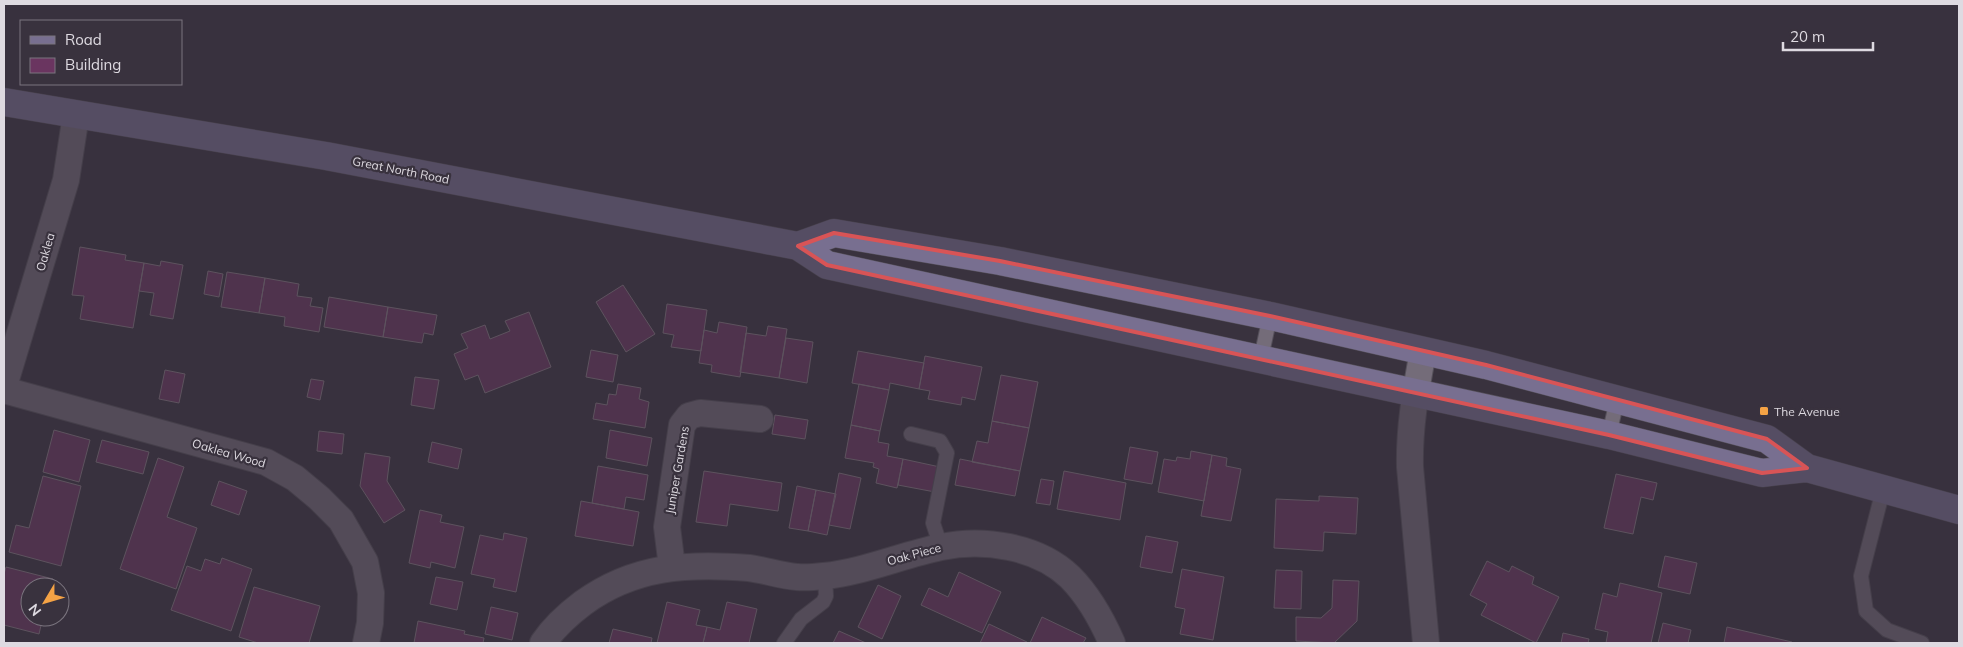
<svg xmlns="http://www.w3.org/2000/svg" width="1963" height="647" viewBox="0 0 1963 647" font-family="Mulish,sans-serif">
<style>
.building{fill:#6a3560;stroke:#897b85}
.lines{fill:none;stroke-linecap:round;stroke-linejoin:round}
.service-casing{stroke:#55505a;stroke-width:16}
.minor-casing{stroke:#55505a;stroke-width:28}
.secondary-casing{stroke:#55505a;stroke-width:29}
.service{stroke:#746c79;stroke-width:14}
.minor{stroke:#746c79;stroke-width:26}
.secondary{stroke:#786f90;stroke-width:28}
.marked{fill:none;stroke:#d85456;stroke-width:4;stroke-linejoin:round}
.poi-dot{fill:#f5a345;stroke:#39323e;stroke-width:2}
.labels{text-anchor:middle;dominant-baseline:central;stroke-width:4.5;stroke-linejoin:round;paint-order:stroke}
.street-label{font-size:12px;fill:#dedae1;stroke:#39323e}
.poi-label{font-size:12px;fill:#dedae1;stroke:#39323e;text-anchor:start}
</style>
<rect width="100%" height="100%" fill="#39323e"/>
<path class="building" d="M80,247L126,255L125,260L144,263L133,328L80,319L84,296L72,295Z
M161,261L183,265L173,319L150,315L154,293L139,291L144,263L160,266Z
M208,271L223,274L219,297L204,294Z
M227,272L265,278L259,313L221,307Z
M265,278L299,284L297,296L312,298L310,306L323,308L319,332L284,326L285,317L259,313Z
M623,285L655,334L626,352L596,302Z
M329,297L388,307L383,337L324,327Z
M667,304L707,310L701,351L671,347L674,335L663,333Z
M388,307L437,315L433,335L424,333L422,343L383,337Z
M529,312L551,367L485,393L478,375L465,380L454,354L468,348L461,334L485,325L490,339L510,331L505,321Z
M719,322L747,327L740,377L711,372L712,365L699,363L704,330L717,333Z
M768,326L787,329L779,378L740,372L746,333L766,336Z
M786,338L813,342L807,383L779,378Z
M591,350L618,355L613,382L586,377Z
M858,351L924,363L919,389L890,383L889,390L852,383Z
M925,356L982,367L975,400L962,397L961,405L928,399L930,391L919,389Z
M165,370L185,374L179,403L159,399Z
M1001,375L1038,382L1029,428L992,421Z
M415,377L439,380L434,409L411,405Z
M311,379L324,381L320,400L307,397Z
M618,384L641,388L639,399L649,402L645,428L593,419L596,403L607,405L609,394L616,395Z
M859,384L889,390L880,431L851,425Z
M775,415L808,420L805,439L772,434Z
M992,421L1029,428L1020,471L972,462L977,441L988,443Z
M851,425L880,431L878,442L889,444L887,456L903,459L897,488L876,483L879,469L873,467L874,463L845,458Z
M54,430L90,440L79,482L43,472Z
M610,430L652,438L647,466L606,458Z
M319,431L344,434L342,454L317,451Z
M102,440L149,452L143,474L96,462Z
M432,442L462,449L458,469L428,462Z
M1130,447L1158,452L1152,484L1124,479Z
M1191,451L1212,455L1204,501L1158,492L1164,459L1176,461L1177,457L1190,459Z
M365,453L390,457L387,481L405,510L384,523L360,486Z
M1212,455L1227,458L1226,466L1241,469L1231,521L1201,516Z
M158,458L184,467L167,517L197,528L176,589L120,569Z
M903,459L940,467L935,492L898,485Z
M960,459L1020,471L1015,496L955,485Z
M598,466L648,475L644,500L626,497L624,509L592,503Z
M704,471L782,483L778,511L730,504L727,526L696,522Z
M1064,471L1126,483L1120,520L1057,509Z
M839,473L861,478L850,529L829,525Z
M1616,474L1657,483L1653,500L1641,497L1633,534L1604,528Z
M43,476L81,486L61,566L9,552L16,525L29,528Z
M1041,479L1054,481L1050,505L1036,503Z
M219,481L247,491L239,515L211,505Z
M797,486L816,490L808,531L789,528Z
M816,490L836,494L827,535L808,531Z
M1319,496L1358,498L1356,534L1324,532L1323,551L1274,548L1276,499L1319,501Z
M581,501L639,512L633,546L575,536Z
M420,510L442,515L440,522L464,527L455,568L431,562L430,568L409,563Z
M504,533L527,538L516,592L493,587L495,579L471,574L480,535L503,540Z
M1146,536L1178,542L1172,573L1140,567Z
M1665,556L1697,563L1690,594L1658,587Z
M222,558L252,569L231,631L171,610L187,566L201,571L205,559L220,564Z
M1487,561L1509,572L1512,566L1534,577L1532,584L1559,597L1536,643L1481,615L1487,604L1470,595Z
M6,567L53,579L51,587H30V617H43L39,634L4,625V574Z
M1182,569L1224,577L1213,640L1180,634L1185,609L1175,607Z
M1276,570L1302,571L1301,609L1274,608Z
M959,572L1001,592L982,633L921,605L929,588L948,597Z
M436,577L463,582L457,610L430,604Z
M1333,580L1359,581L1357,621L1334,643L1296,641V617L1321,618L1332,608Z
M1620,583L1662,593L1651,643H1606L1608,632L1595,629L1603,593L1617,597Z
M878,585L901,596L882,639L858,627Z
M254,587L320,606L309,643H258L239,637Z
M667,602L700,610L696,625L707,627L703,643H657Z
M727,602L757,609L749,643H703L707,627L720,630Z
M491,607L518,613L512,640L485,634Z
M1042,617L1086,638L1083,643H1030Z
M418,621L465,631L464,634L484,638L483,643H414Z
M1663,623L1691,630L1688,643H1658Z
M989,624L1027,642V643H980Z
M1727,627L1792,642V643H1724Z
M613,629L652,638L651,643H609Z
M839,631L866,643H833Z
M1563,633L1589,639L1588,643H1561Z"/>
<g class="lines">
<g class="service-casing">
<path id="service" d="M1261,358L1270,316
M911,434L940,441L947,453L933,523L941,547
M1609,435L1617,400
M1883,490L1861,576L1866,611L1887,630L1922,643
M784,643L801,619L823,602L826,596L825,576"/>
</g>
<g class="minor-casing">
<path id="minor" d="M1423,351C1416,390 1409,427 1410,467L1426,643
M4,386L66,180L76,115
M4,390L266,462L295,478L319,498L341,520L365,562L371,593L370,623L366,643
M672,567L667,527L682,425L689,416L700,413L760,419
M543,643C554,627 567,615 583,603C634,566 687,563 749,568C765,570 781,576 797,577C806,578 815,577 824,576C864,572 902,555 941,547C983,538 1038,546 1070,577C1088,595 1102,620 1112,643"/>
</g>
<g class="secondary-casing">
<path id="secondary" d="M4,102L326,156L798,246L827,265L1609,435L1762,473L1807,468
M798,246L834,233L1000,261L1270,316L1486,365L1767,439L1807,468L1959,510"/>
</g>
<use href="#service" class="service"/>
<use href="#minor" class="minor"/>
<use href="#secondary" class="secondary"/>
</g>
<path d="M0 0H1963V647H0ZM834,233L1000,261L1270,316L1486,365L1767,439L1807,468L1762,473L1609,435L827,265L798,246Z" fill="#39323e" fill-opacity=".55" fill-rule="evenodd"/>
<path class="marked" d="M834,233L1000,261L1270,316L1486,365L1767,439L1807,468L1762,473L1609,435L827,265L798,246Z"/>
<rect class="poi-dot" x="1759" y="406" width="10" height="10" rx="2.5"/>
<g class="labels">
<g class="street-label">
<text transform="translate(401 170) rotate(11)">Great North Road</text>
<text transform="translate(45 252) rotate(-74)">Oaklea</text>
<text transform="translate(229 453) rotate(16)">Oaklea Wood</text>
<text transform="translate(677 470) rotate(-80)">Juniper Gardens</text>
<text transform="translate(914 554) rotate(-15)">Oak Piece</text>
</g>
<g class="poi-label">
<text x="1774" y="411">The Avenue</text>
</g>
</g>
<rect width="1963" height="647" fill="none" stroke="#dedae1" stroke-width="10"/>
<rect x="20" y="20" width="162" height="65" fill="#39323e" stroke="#7b757f"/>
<rect x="30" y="36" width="25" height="8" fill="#786f90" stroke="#7b757f"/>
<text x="65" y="45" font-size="15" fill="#dedae1">Road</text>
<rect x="30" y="58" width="25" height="15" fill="#6a3560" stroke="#7b757f"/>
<text x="65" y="70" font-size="15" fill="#dedae1">Building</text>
<g transform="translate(45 602) rotate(232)"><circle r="24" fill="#39323e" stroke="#7b757f"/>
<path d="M0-4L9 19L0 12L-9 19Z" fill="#f5a345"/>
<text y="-8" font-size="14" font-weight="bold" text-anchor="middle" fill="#dedae1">N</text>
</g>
<path d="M1783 42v8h90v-8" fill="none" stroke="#dedae1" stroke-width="2.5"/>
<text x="1790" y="42" font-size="15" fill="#dedae1" stroke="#39323e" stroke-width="4" paint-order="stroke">20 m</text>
</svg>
